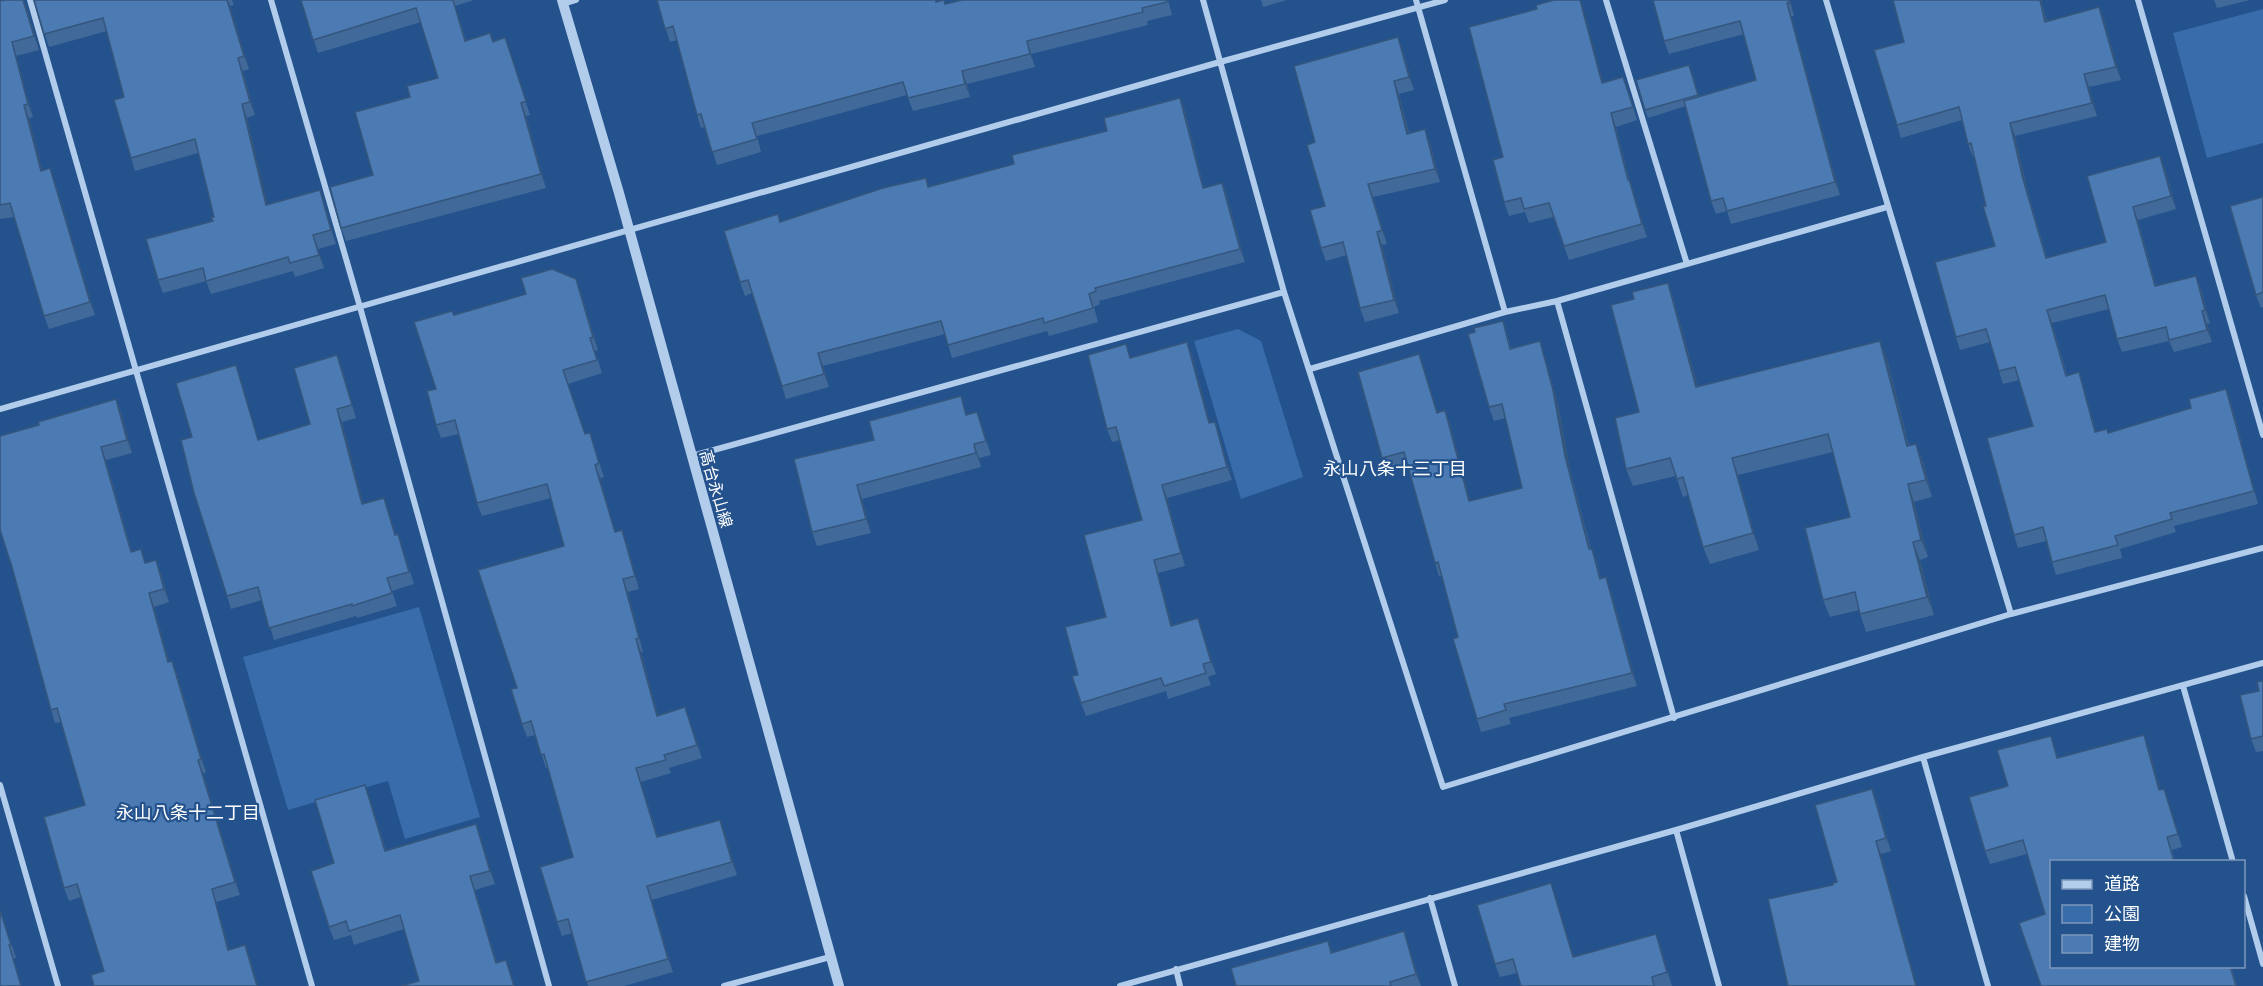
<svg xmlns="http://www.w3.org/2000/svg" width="2263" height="986" viewBox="0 0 2263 986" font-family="Rubik,'Noto Sans JP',sans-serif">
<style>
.green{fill:#386caa}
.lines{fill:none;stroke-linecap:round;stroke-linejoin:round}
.minor{stroke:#b2cceb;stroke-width:6}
.tertiary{stroke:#b2cceb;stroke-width:10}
.wall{fill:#416a9a}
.shaded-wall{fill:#35567d}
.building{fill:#4c7bb3;stroke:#35567d;stroke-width:1.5}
.labels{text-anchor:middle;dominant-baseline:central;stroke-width:4.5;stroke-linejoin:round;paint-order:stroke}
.street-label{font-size:16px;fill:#fff;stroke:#24528d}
.neighbourhood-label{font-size:18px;fill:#fff;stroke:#24528d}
</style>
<rect width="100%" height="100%" fill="#24528d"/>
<path class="green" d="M2263,9V143L2207,158L2173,33Z
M1238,329L1261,341L1303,477L1241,499L1194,341Z
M419,607L480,817L405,839L388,781L288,810L243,657Z"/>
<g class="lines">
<path class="minor" d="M30,0L312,986
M271,0L360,307L549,986
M1203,0L1284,292L1443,787L2011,614L2263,548
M1416,0L1505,312
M1606,0L1687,264
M1826,0L2011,614
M2138,0L2263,435
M563,4L576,0
M1557,301L1674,718
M1310,369L1505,312L1557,301L1887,207
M0,409L1220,62L1445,0
M692,456L1284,292
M2183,686L2233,862
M1923,757L1988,986
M0,785L58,986
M1676,830L1719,986
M2244,896L2263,964
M1430,898L1455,986
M1176,969L1180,986
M724,986L830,957
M1120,986L1676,830L1923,757L2263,663"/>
<path class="tertiary" d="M562,0L619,193L839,986"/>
</g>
<path class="wall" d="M34,0H232L234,5L230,6L249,69L243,71L255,115L247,118L267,204L324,203L336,244L318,249L324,268L295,277L293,271L211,294L206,281L163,293L158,280L213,221L214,217L198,153L135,171L131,158L124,97L107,31L49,47Z
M301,0H474L455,6L466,40L493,41L505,37L530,115L526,116L546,188L346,241L341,228L373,175L410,97L438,78L421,22L318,53Z
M657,0L937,2L945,4L962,0H1168L1172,15L1147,21L1148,25L1031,54L1035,67L967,84L970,97L913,111L907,95L757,136L761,152L717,165L705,127L701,128L697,115L677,40L670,42Z
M1261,0H1287L1263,7Z
M1554,0H1580L1603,82L1628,90L1637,120L1616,127L1629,179L1634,193L1647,237L1569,260L1553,217L1529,223L1525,212L1509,216L1504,202L1537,9Z
M1790,0L1794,16H1791L1840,195L1731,224L1727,211L1716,214L1711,201L1686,106L1648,118L1645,110L1692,72L1699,96L1756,80L1744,34L1669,54L1664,41Z
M1893,0H2041L2047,21L2099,7L2104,20L2121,80L2089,87L2097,116L2015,136L2028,192L2047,258L2106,242L2087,176L2165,169L2176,209L2138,220L2156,286L2196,276L2201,289L2210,323L2207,324L2212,342L2174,352L2169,341L2122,352L2117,339L2109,309L2052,323L2067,375L2083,385L2096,432L2109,433L2231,402L2258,504L2174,526L2176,532L2120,549L2122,558L2056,575L2052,562L2046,541L2018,548L2014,535L2033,426L2019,380L2003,384L1990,342L1960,350L1956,337L1995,246L1986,206L1974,157H1973L1968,144L1962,120L1901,138L1897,125L1904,42Z
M2214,0H2250L2217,8Z
M0,1L27,9L39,50L16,56L33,117L29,118L42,170L55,182L95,315L49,329L44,316L14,217L0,219Z
M1403,51L1414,90L1399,94L1409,133L1430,143L1440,182L1373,197L1387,244L1382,245L1399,313L1365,322L1360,308L1347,255L1326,261L1321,248L1325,206L1315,142Z
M1180,98L1185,111L1204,188L1222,183L1227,196L1245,262L1099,301L1100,304L1094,307L1098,322L1049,336L1047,331L952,358L945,334L823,366L829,387L786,399L752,293L745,296L740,282L781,222L929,187L1014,164L1107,131Z
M2263,197V307L2261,308L2256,295Z
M1668,283L1674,301L1698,387L1887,358L1909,446L1916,444L1923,461L1932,497L1914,502L1928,557L1920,560L1934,615L1866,632L1859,610L1830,617L1823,600L1850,517L1833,452L1738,475L1759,550L1710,564L1703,547L1688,495L1683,497L1676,476L1633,486L1626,469L1639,412L1634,299Z
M581,293L598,350L595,351L602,373L568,384L585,434L594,447L604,477L600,478L615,532L627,543L639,589L628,592L643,652H641L658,715L685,707L702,758L669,768L671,773L641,782L658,837L725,833L737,875L652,900L673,972L624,986H588L572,933L562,936L557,922L573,857L548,767L546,768L535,735L527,737L522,724L517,688L564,546L551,498L482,516L477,503L459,434L441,438L436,425V389L454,315Z
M1503,321L1511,348L1540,341L1544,354L1558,404L1570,470L1591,549L1597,562L1601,579L1611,591L1637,686L1509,718L1511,724L1481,732L1477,719L1458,637L1442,576H1439L1435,563L1408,465L1387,471L1382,458L1424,368L1437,412L1445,410L1450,424L1470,501L1522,488L1505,418L1494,421L1489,407L1475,332Z
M1192,355L1210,423L1215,422L1219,435L1232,480L1167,498L1185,566L1158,573L1172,625L1198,618L1216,674L1208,677L1211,685L1168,699L1166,691L1086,716L1081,703L1078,675L1106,617L1142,520L1120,440L1112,442L1107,429L1131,357Z
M236,365L258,440L310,424L342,368L356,418L342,422L363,504L384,498L396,535L402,547L414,584L392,591L397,606L357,618L356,616L274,640L262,600L231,609L227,596L192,437Z
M116,399L121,412L132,453L106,460L132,552L161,573L169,602L154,607L169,661L177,674L206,772L203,773L240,895L216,902L229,949L250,958L258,986H94L104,971L81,897L69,901L64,888L85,805L61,722L55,723L51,710L39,425Z
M967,414L982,425L991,455L979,458L981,467L862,499L871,533L817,546L812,532L874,440Z
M2263,681V751L2256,752L2251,739L2259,691Z
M2149,748L2160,790L2164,789L2182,847L2172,850L2175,861H2052V966H2231L2237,986H2041L2045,914L2027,854L1990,864L1985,851L2008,786L2055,749L2058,758Z
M370,799L386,850L476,824L495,884L475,890L497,963L511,974L419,981L404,929L354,945L351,935L334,940L329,927L334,863Z
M1877,802L1891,851L1881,854L1837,882Z
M1551,883L1574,957L1656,934L1661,948L1672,986H1521L1517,973L1500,977L1495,964Z
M0,909L16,958H14L0,986Z
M1328,941L1332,952L1408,944L1421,986H1236Z"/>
<path class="shaded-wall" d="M24,0L27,9L39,50L34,36Z
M227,0L230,6L249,69L244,56Z
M453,0L455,6L470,54L465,41Z
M1580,0L1583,7L1607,96L1602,83Z
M1789,0H1790L1794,16Z
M2040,0H2041L2050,35L2045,22Z
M1787,3L1791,16L1840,195L1835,182Z
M2099,7L2104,20L2121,80L2116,67Z
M1398,37L1403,51L1414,90L1409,77Z
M1027,41L1035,67L1030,54Z
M12,42L16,56L33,117L28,104Z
M238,58L243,71L255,115L250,102Z
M962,71L967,84L970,97L965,84Z
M2084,74L2089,87L2097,116L2092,103Z
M1394,81L1399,94L1412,147L1407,134Z
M1180,98L1185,111L1207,201L1203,188Z
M521,103L526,116L546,188L541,174Z
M242,104L247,118L271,218L266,205Z
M24,105L29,118L46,184L41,171Z
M1611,113L1616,127L1632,193L1628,180Z
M2010,123L2015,136L2028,192L2050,271L2046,258L2023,179Z
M1425,129L1430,143L1440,182L1435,169Z
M2160,156L2165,169L2176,209L2171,196Z
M50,168L55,182L95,315L90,302Z
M1629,179L1634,193L1647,237L1642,224Z
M1222,183L1227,196L1245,262L1240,249Z
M1368,184L1373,197L1387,244L1382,230Z
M320,190L324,203L336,244L331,230Z
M2133,207L2138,220L2159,299L2155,286Z
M1377,232L1382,245L1399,313L1394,300Z
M313,235L318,249L324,268L319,255Z
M2196,276L2201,289L2210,323L2205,310Z
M576,279L581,293L598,350L593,337Z
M1668,283L1674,301L1703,405L1696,387Z
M2047,310L2052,323L2070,389L2066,376Z
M2202,311L2207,324L2212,342L2207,330Z
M1540,341L1544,354L1558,404L1570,470L1594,563L1589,549L1565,456Z
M1880,341L1887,358L1913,464L1907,446Z
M1187,342L1192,355L1214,436L1209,423Z
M818,353L823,366L829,387L824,374Z
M1419,354L1424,368L1442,426L1437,413Z
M337,355L342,368L356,418L352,405Z
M2079,372L2083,385L2099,445L2095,432Z
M2226,389L2231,402L2258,504L2254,491Z
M116,399L121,412L132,453L127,440Z
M337,409L342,422L367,517L362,504Z
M1445,410L1450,424L1474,514L1469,501Z
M977,412L982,425L991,455L986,441Z
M1215,422L1219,435L1232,480L1227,467Z
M974,444L979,458L981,467L976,453Z
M1916,444L1923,461L1932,497L1926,480Z
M101,447L106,460L135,565L131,552Z
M1732,458L1738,475L1759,550L1753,533Z
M595,465L600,478L619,546L615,532Z
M1908,484L1914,502L1928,557L1921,540Z
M857,485L862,499L871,533L866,519Z
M1162,485L1167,498L1185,566L1181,553Z
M384,498L389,511L399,548L395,535Z
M622,530L627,543L639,589L635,576Z
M1913,542L1920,560L1934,615L1927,597Z
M1592,549L1597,562L1604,592L1600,579Z
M156,560L161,573L169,602L164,589Z
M1154,560L1158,573L1176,639L1171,626Z
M1606,577L1611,591L1637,686L1632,673Z
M623,579L628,592L643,652L639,638Z
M149,593L154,607L173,675L168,662Z
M1198,618L1202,630L1216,674L1211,662Z
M636,639L641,652L662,729L657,716Z
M172,661L177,674L206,772L201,759Z
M685,707L690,721L702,758L697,745Z
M2144,735L2149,748L2164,803L2159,790Z
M198,760L203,773L240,895L235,882Z
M636,768L641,782L662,851L657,837Z
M365,785L370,799L390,864L385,851Z
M1872,789L1877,802L1891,851L1886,838Z
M2164,789L2169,802L2182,847L2178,834Z
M720,820L725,833L737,875L732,862Z
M476,824L481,838L495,884L490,871Z
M1876,841L1881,854L1917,986H1916Z
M470,876L475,890L501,977L496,963Z
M1551,883L1556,897L1578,971L1573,957Z
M647,886L652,900L673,972L668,959Z
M212,889L216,902L233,963L228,950Z
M1404,931L1408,944L1421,986L1416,974Z
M1656,934L1661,948L1672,986L1667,972Z
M245,945L250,958L258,986H257Z"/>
<path class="building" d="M4,0H23L34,36L12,42L28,104L24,105L41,171L50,168L90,302L44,316L10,203L0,205V1Z
M34,0H227L244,56L238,58L250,102L242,104L266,205L320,190L331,230L313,235L319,255L290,263L288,257L206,281L203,268L158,280L146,239L213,221L211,217H214L195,139L131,158L114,100L124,97L103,18L44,34Z
M301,0H453L465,41L490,33L493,42L505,37L526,101L521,103L541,174L341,228L330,187L373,175L355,112L410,97L407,86L438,78L416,8L313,40Z
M657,0H936V2L944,0L945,4L962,0H1167V2L1142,8L1143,12L1027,41L1030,54L962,71L965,84L908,98L903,82L752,123L757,139L712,152L701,114L697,115L673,26L665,29Z
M1554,0H1580L1602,83L1623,77L1633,107L1611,113L1628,180L1629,179L1642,224L1564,246L1549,203L1524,209L1521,198L1504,202L1493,160L1503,157L1469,27L1537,9L1536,5Z
M1653,0H1789V3H1787L1835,182L1727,211L1723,198L1711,201L1684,101L1756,80L1740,21L1664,41Z
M1893,0H2040L2045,22L2099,7L2116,67L2084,74L2092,103L2010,123L2023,179L2046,258L2106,242L2087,176L2160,156L2171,196L2133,207L2155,286L2196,276L2205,310L2202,311L2207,330L2169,340L2166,327L2117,339L2105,295L2047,310L2066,376L2079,372L2095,432L2107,429L2108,433L2191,408L2189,399L2226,389L2254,491L2170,513L2172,519L2115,536L2118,545L2052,562L2043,527L2014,535L1987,438L2033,426L2015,367L1999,371L1986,329L1956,337L1935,262L1995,246L1983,206H1986L1971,143L1968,144L1959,107L1897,125L1874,50L1904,42Z
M1398,37L1409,77L1394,81L1407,134L1425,129L1435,169L1368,184L1382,230L1377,232L1394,300L1360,308L1343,242L1321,248L1310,210L1325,206L1307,145L1315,142L1294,66Z
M1689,65L1698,95L1645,110L1636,80Z
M1180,98L1203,188L1222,183L1240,249L1095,288L1096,291L1089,294L1093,308L1044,323L1043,318L948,345L941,321L818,353L824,374L782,386L748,280L740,282L724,231L778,214L780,222L883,188L926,178L928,187L1014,164L1012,155L1107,131L1104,118Z
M2263,197V292L2256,295L2230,206Z
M552,269L576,279L593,337L590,338L597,360L563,370L585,434L590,433L599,463L595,465L615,532L622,530L635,576L623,579L639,638L636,639L657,716L685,707L697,745L664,755L666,760L636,768L657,837L720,820L732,862L647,886L668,959L586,982L568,919L557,922L540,867L573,857L544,754L541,755L531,721L522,724L511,689L517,688L478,570L564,546L547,484L477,503L455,420L436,425L427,391L436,389L414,322L452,311L454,315L526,294L521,278Z
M1668,283L1696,387L1880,341L1907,446L1916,444L1926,480L1908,484L1921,540L1913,542L1927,597L1860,614L1855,592L1823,600L1805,528L1850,517L1828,434L1732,458L1753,533L1703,547L1683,477L1677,479L1670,458L1626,469L1615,418L1639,412L1611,305L1634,299L1632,292Z
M1503,321L1510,349L1540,341L1553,390L1565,456L1589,549H1592L1600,579L1606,577L1632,673L1504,704L1506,710L1477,719L1453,639L1458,637L1438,562L1435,563L1404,452L1382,458L1358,372L1419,354L1437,413L1445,410L1469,501L1522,488L1502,404L1489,407L1468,334L1475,332L1474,328Z
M1187,342L1209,423L1215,422L1227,467L1162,485L1181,553L1154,560L1171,626L1198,618L1211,662L1203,664L1206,673L1164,686L1161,678L1081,703L1072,676L1078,675L1065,627L1106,617L1084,535L1142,520L1116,427L1107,429L1088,355L1126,344L1130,358Z
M337,355L352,405L337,409L362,504L384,498L395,535L398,534L409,572L387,578L392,593L352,606V604L269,628L258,587L227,596L194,493L181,440L192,437L176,383L236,365L258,440L310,424L294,368Z
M961,396L966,415L977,412L986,441L974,444L976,453L857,485L866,519L812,532L794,459L874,440L869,421Z
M116,399L127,440L101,447L131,552L141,549L145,563L156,560L164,589L149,593L168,662L172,661L201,759L198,760L235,882L212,889L228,950L245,945L257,986H94L91,975L104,971L77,884L64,888L44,817L85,805L57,708L51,710L12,567L0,530V436L39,425L38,422Z
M2263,681V736L2251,739L2240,695L2259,691L2257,682Z
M2144,735L2159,790L2164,789L2178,834L2167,837L2174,861H2052V966H2230L2236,986H2041L2019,923L2045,914L2023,840L1985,851L1969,797L2008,786L1997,750L2051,736L2057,758Z
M365,785L385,851L476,824L490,871L470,876L496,963L506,960L514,986H401L419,981L400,915L349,931L346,921L329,927L311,871L334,863L315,800Z
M1872,789L1886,838L1876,841L1916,986H1788L1768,899L1833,885V883L1837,882L1815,805Z
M1551,883L1573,957L1656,934L1667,972L1652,977L1654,986H1521L1513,959L1495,964L1477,905Z
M0,910L11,945H9L21,986H0Z
M1404,931L1416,974L1390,982L1391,986H1236L1231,968L1328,941L1331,953Z"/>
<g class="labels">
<g class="street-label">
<text transform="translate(716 489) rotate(74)">高台永山線</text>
</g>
<g class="neighbourhood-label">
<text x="1395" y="469">永山八条十三丁目</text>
<text x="188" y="813">永山八条十二丁目</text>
</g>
</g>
<rect x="2050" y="860" width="195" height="108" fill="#24528d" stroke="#7c97bb" stroke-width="1.5"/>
<rect x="2062" y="880" width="30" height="9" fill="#b2cceb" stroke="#7c97bb" stroke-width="1.5"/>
<text x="2104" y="890" font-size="18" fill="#ffffff">道路</text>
<rect x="2062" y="905" width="30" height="18" fill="#386caa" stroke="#7c97bb" stroke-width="1.5"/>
<text x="2104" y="920" font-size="18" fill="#ffffff">公園</text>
<rect x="2062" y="935" width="30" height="18" fill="#4c7bb3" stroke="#7c97bb" stroke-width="1.5"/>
<text x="2104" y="950" font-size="18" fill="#ffffff">建物</text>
</svg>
